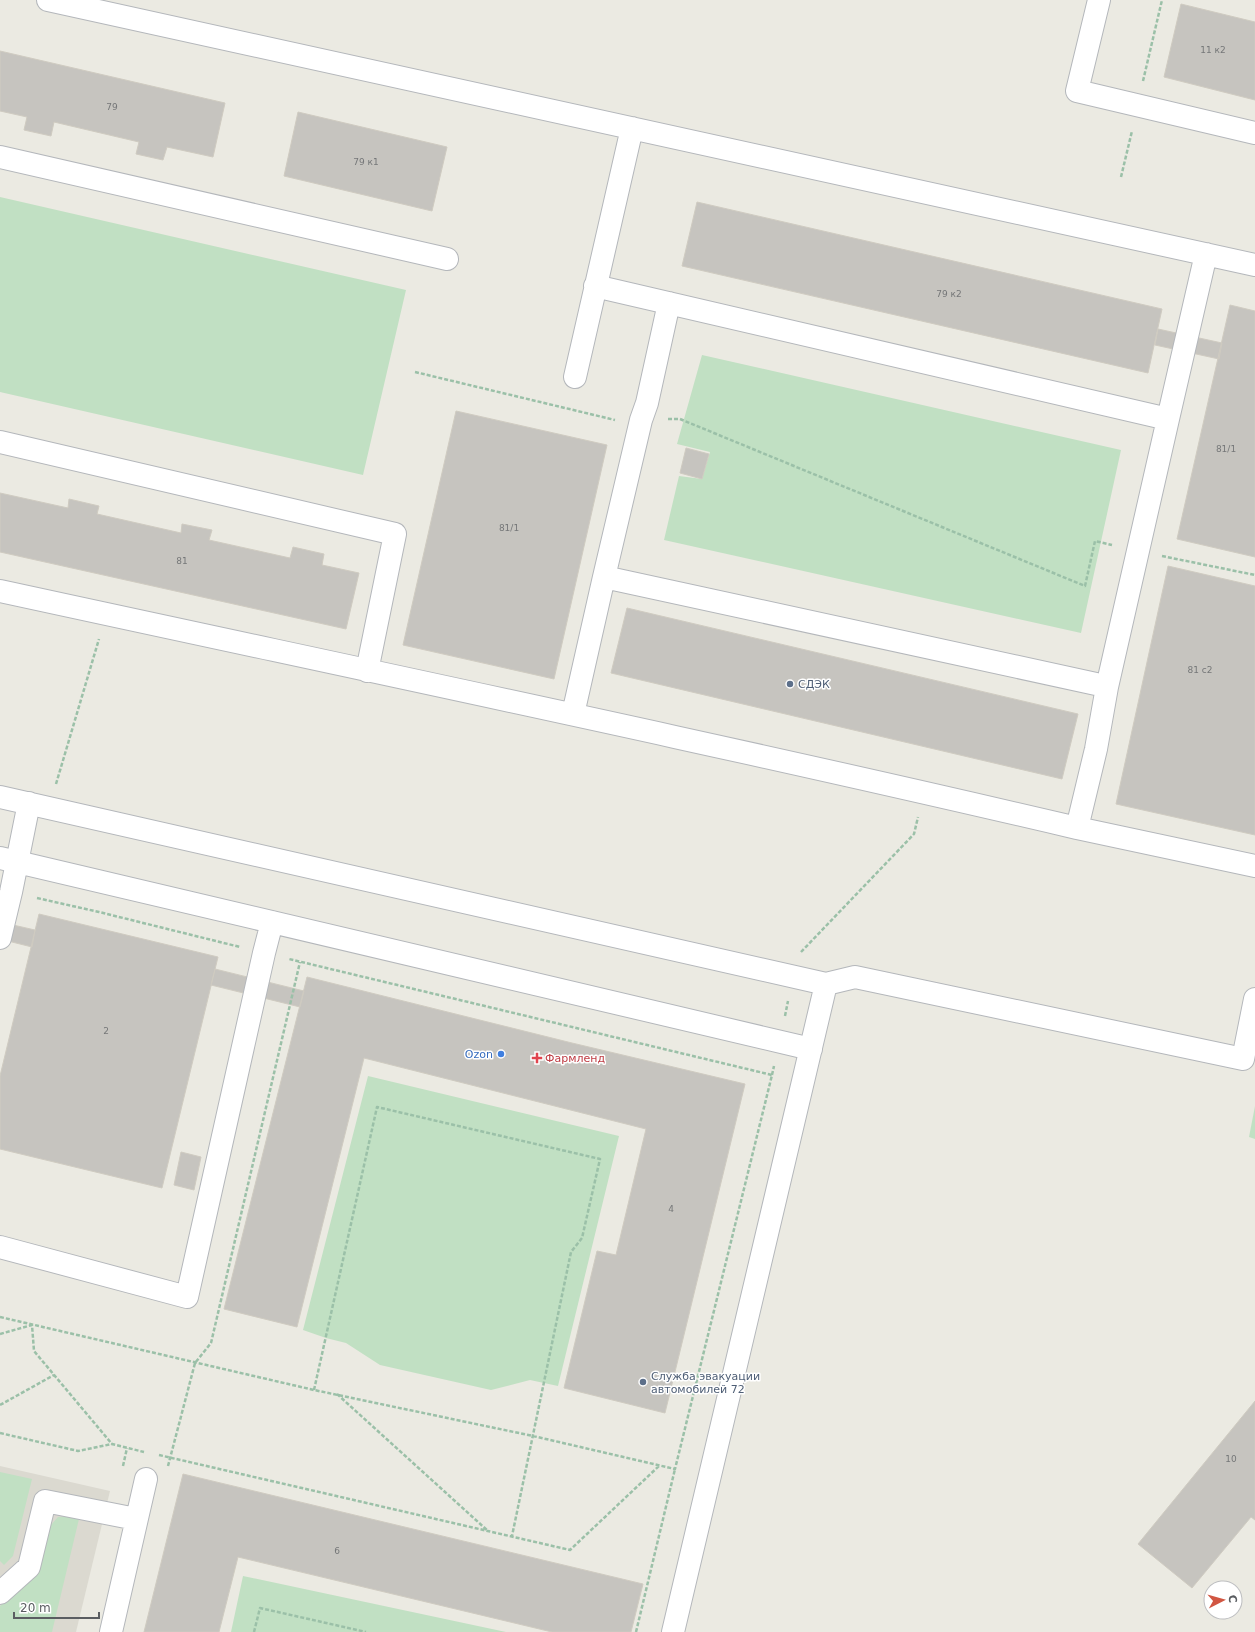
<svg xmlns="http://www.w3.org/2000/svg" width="1255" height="1632" viewBox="0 0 1255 1632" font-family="'DejaVu Sans',sans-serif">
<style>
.education{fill:#dbd9d0}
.green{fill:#c1e0c3}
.building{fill:#c6c4bf;stroke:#cfcbc1}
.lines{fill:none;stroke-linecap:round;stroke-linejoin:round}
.minor-casing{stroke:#b4b7bb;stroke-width:24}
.path{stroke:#9bc0a8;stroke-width:2.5;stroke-dasharray:4 2;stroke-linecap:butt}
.minor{stroke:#fff;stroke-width:22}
.service-dot{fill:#5c6f8a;stroke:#fff;stroke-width:1.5}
.shop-dot{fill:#3f7fe0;stroke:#fff;stroke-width:1.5}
.health-dot{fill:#e0444e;stroke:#fff;stroke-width:1.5}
.labels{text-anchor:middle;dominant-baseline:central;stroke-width:3;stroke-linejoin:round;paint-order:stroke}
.number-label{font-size:9px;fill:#757778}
.service-label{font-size:11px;fill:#4e5e75;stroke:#fff;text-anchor:start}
.shop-label{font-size:11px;fill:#366cbe;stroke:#fff;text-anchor:end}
.health-label{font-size:11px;fill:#be3a42;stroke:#fff;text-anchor:start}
</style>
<rect width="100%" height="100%" fill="#ebeae2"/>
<path class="education" d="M0,1466L110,1491L76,1632H0Z"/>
<path class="green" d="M0,197L406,290L363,475L0,392Z
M702,355L1121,450L1081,633L664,540L679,476L702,479L710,452L677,444Z
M368,1076L619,1136L558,1386L530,1380L491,1390L380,1365L346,1343L326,1338L303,1330Z
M1255,1106V1139L1249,1137Z
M0,1472L32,1479L13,1556L4,1565L0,1561Z
M68,1516L79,1519L52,1632H0V1606L38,1571L50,1526L58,1517Z
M243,1576L506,1632H231Z"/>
<path class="building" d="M1181,4L1255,22V100L1164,77Z
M0,51L225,103L213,157L167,147L163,160L136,154L139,142L54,122L51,136L24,130L27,117L0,111Z
M298,112L447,147L432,211L284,176Z
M697,202L1162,309L1148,373L682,266Z
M1230,305L1255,311V557L1177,539Z
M1158,329L1222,343L1219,359L1155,345Z
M456,411L607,445L554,679L403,645Z
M686,448L709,454L702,479L680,473Z
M0,493L68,508L69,499L99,506L97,514L181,533L182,524L212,530L209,540L290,558L293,547L324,554L322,565L359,573L346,629L0,552Z
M1168,566L1255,586V835L1116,804Z
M627,608L1078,714L1062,779L611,673Z
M39,914L218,957L162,1188L0,1149V1076Z
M0,922L35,930L32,947L0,939Z
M215,969L304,991L300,1007L211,985Z
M307,977L572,1043L745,1084L665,1413L564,1388L597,1251L616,1255L646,1129L364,1058L297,1327L224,1309Z
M181,1152L201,1157L194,1190L174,1185Z
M1255,1401V1520L1251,1517L1192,1588L1138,1544Z
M183,1474L643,1584L631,1632H552L238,1557L219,1632H144Z"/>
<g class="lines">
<g class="minor-casing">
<path id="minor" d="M48,0L1255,265
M1099,0L1077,91L1255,133
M0,157L447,259
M595,286L1168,419L1206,254
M575,377L632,128
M0,442L395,534L367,671
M604,577L641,420L647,403L669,303
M0,591C359,669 719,744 1077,828
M1107,687L1168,419
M573,714L604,577L1096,684L1107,687L1096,749L1077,828L1255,866
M0,797L826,984L855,977L1243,1059L1255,999
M0,858L811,1049
M0,938L11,892L29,803
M0,1247L187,1297L264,953L272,922
M0,1593L29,1567L45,1501L136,1519
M111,1632L146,1479
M673,1632L826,984"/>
</g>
<path class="path" d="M1143,81L1162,0
M1121,177L1132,131
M415,372L615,420
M668,419H680L1085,586L1095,541L1112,545
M1162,556L1255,575
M56,784L99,639
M37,898L99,912L240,947
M801,952L914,834L918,817
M785,1016L788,1001
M772,1075L774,1066
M0,1317L314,1390L533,1436L675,1469L772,1075L289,959
M0,1334L32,1325L34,1351L112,1444
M314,1390L377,1107L600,1159L582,1238L571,1252L512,1536
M337,1394L488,1531
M0,1405L54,1375
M0,1433L78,1451L112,1444L144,1452
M159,1455L570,1550L660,1465
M123,1466L127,1448
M168,1466L195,1363L211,1343L300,962
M254,1632L260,1608L366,1632
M636,1632L675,1469"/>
<use href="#minor" class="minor"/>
</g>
<g class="service-dot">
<circle cx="790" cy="684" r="4"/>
<circle cx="643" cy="1382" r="4"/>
</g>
<circle class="shop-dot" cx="501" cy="1054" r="4"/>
<path class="health-dot" d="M535 1052h4v4h4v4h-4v4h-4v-4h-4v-4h4z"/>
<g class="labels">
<g class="number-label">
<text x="1213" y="50">11 к2</text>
<text x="112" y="107">79</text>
<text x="366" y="162">79 к1</text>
<text x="949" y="294">79 к2</text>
<text x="1226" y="449">81/1</text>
<text x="509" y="528">81/1</text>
<text x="182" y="561">81</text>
<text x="1200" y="670">81 с2</text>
<text x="106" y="1031">2</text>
<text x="671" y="1209">4</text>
<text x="1231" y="1459">10</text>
<text x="337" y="1551">6</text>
</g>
<g class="service-label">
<text x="798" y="684">СДЭК</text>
<text x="651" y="1376">Служба эвакуации<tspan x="651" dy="13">автомобилей 72</tspan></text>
</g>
<g class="shop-label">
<text x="493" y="1054">Ozon</text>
</g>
<g class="health-label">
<text x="545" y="1058">Фармленд</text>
</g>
</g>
<g transform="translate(1223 1600) rotate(84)"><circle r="19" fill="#ffffff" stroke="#bdbec0"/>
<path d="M0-3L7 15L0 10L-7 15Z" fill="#d15642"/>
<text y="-6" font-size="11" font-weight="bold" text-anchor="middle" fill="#5a5d61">С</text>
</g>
<path d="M14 1612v6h85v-6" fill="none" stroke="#5a5d61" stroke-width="2"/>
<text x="20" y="1612" font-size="12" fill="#5a5d61" stroke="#ffffff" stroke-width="3" paint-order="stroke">20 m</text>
</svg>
